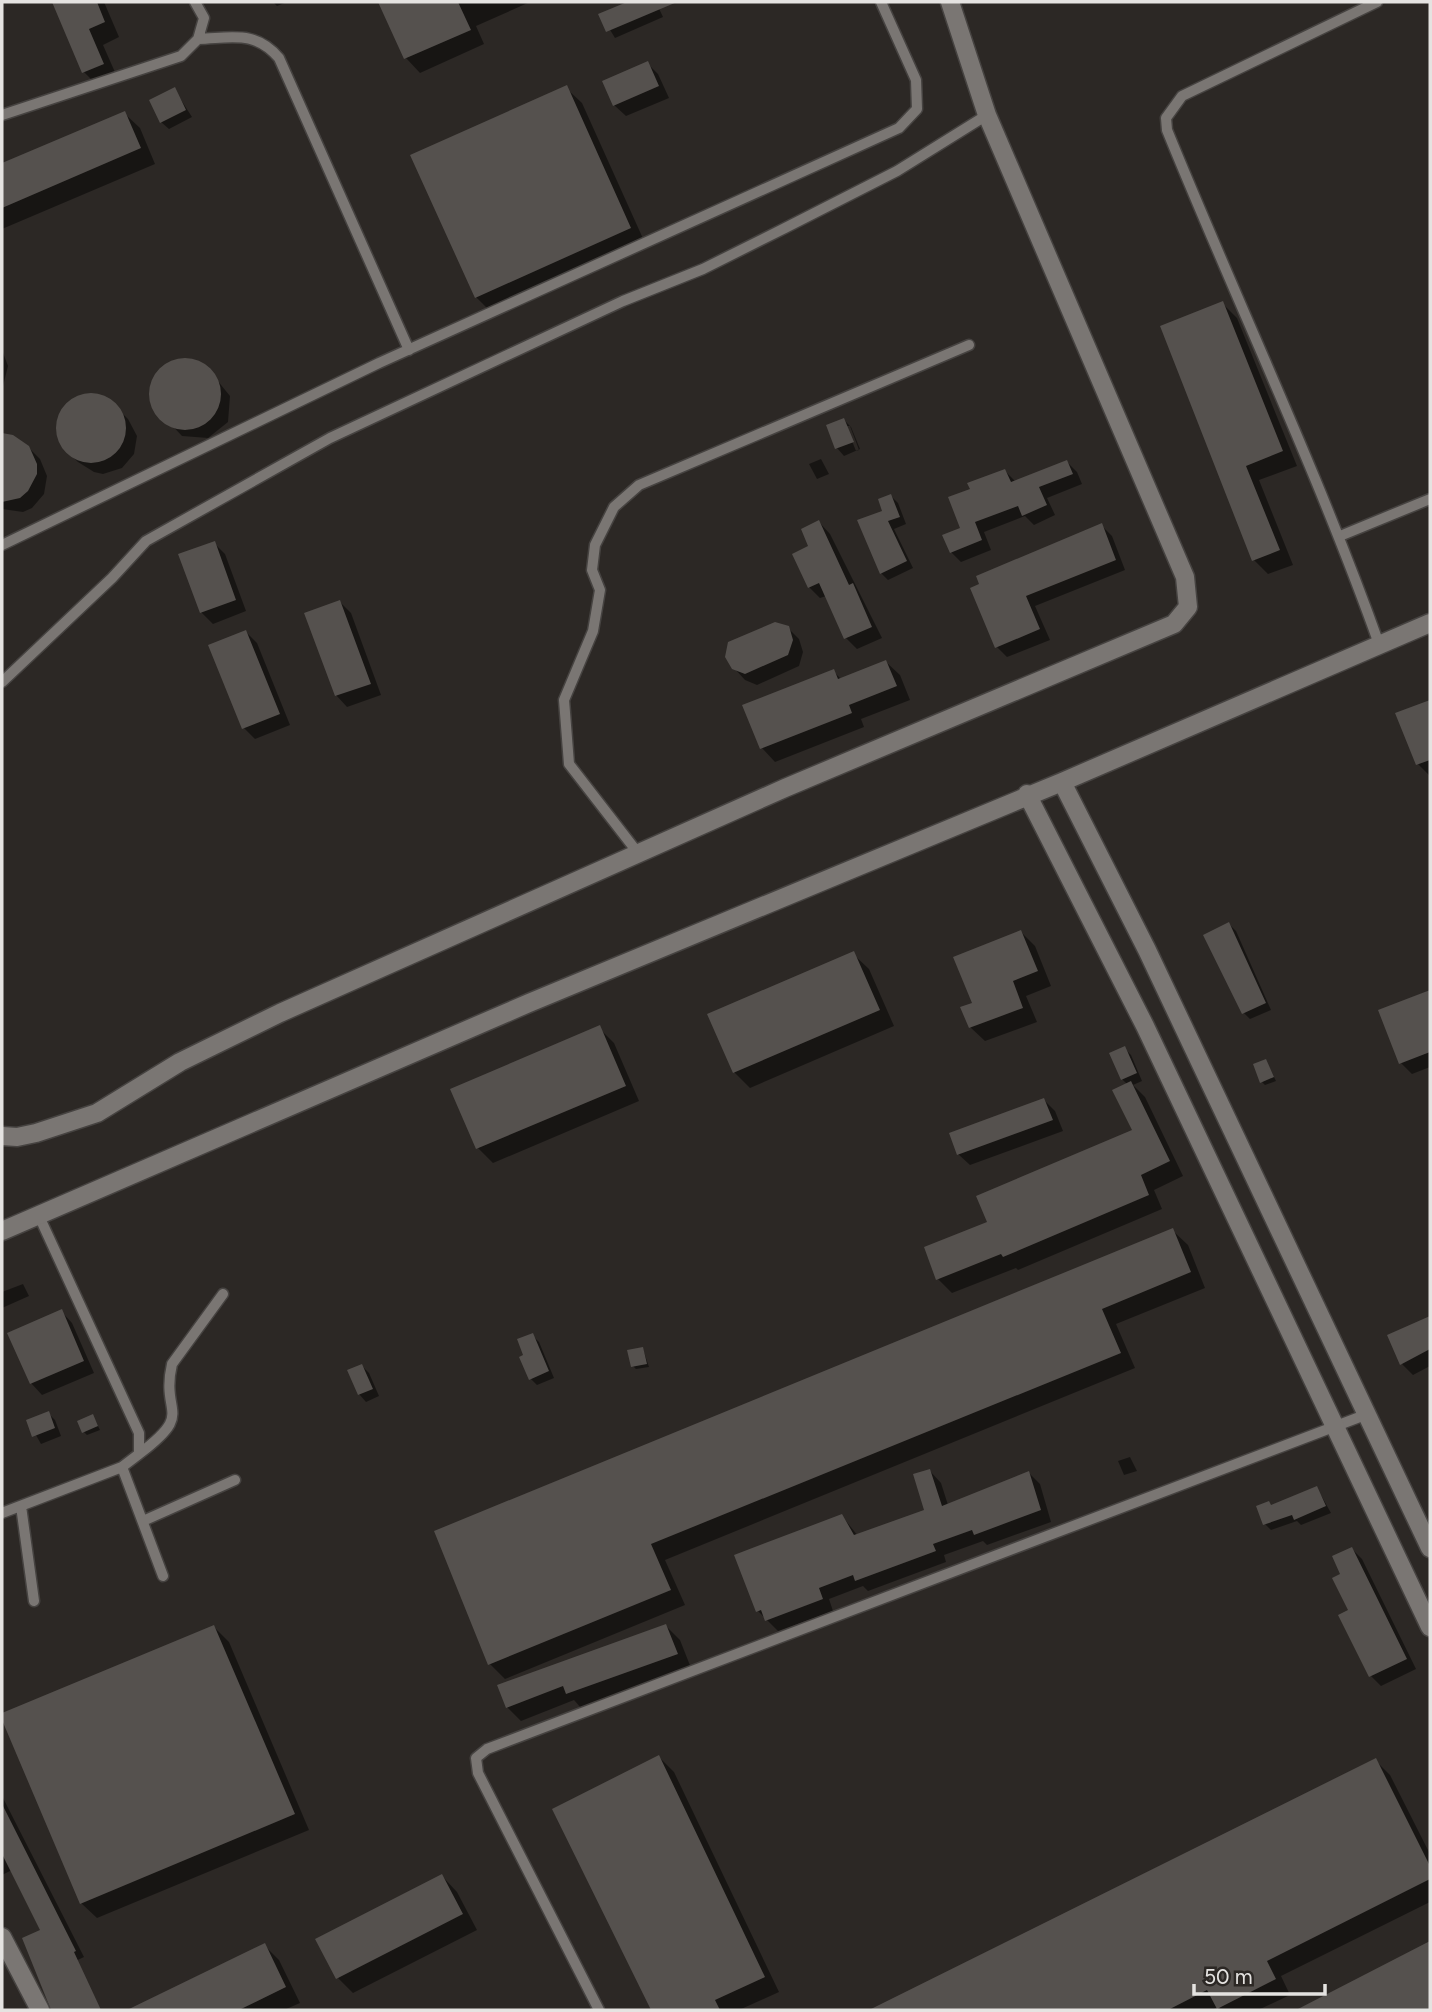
<svg xmlns="http://www.w3.org/2000/svg" width="1432" height="2012" viewBox="0 0 1432 2012" font-family="Figtree,sans-serif">
<style>
.shadow{fill:#0007;fill-rule:evenodd}
.building{fill:#55514e}
.lines{fill:none;stroke-linecap:round;stroke-linejoin:round}
.service-casing{stroke:#464341;stroke-width:13}
.minor-casing{stroke:#464341;stroke-width:21}
.service{stroke:#7a7673;stroke-width:10}
.minor{stroke:#7a7673;stroke-width:18}
</style>
<rect width="100%" height="100%" fill="#2c2825"/>
<path class="shadow" d="M54,2H104L119,37L103,45L118,79L99,87L84,72Z
M273,2H287L277,6Z
M380,2H530L476,26L484,44L420,73L406,58Z
M632,2H656L663,17L615,38L601,15Z
M647,63L658,74L669,98L626,116L614,105Z
M566,88L582,103L645,243L491,312L476,297Z
M174,89L192,117L169,129L161,122Z
M124,113L140,128L155,164L2,229V165Z
M1222,303L1237,318L1297,466L1259,480L1293,565L1268,574L1254,560Z
M2,350L8,366L2,390Z
M183,360L208,369L230,396L228,422L208,438L182,436L152,404L155,378L175,361Z
M91,395L100,396L116,407L128,419L137,436L134,454L122,468L103,474L94,472L78,462L66,450L58,433L61,414L73,400Z
M844,420L851,427L860,449L844,456L837,448L828,426ZM846,426H850L859,450L856,451Z
M2,436L12,437L28,447L40,459L47,476L44,494L32,508L23,512L2,509Z
M821,459L829,474L817,479L809,464Z
M1067,462L1077,472L1082,484L1047,498L1055,515L1034,525L1025,516L984,532L991,550L961,562L951,552L962,529L972,490L1005,471L1015,481Z
M891,496L898,503L906,524L894,529L913,568L888,580L881,573L885,512Z
M819,522L830,534L882,638L857,649L846,638L826,596L820,598L809,587L810,547Z
M1101,525L1112,536L1125,570L1035,606L1050,640L1007,657L997,647L981,585Z
M214,543L225,554L246,611L213,624L201,612Z
M340,602L351,613L381,695L347,707L336,695Z
M788,628L799,639L803,652L799,666L757,685L745,680L734,668Z
M246,632L257,643L290,725L255,739L244,728Z
M886,662L900,675L910,700L861,719L864,727L775,762L762,748L833,671L841,679Z
M1430,701V775H1429L1418,764L1398,714Z
M1229,924L1236,931L1271,1010L1250,1019L1244,1013Z
M1021,932L1035,946L1051,986L1026,996L1037,1022L985,1041L970,1027L974,1003Z
M853,954L869,969L894,1026L750,1088L734,1072L710,1015Z
M1430,990V1067L1412,1074L1401,1063L1380,1011Z
M599,1028L614,1043L639,1101L493,1163L478,1148Z
M1124,1048L1131,1055L1142,1081L1133,1085L1145,1097L1183,1176L1154,1190L1162,1209L1018,1270L1016,1268L952,1293L938,1279L990,1223L1134,1131L1127,1084L1122,1079Z
M1266,1061L1276,1081L1265,1085L1262,1082Z
M1044,1100L1055,1111L1063,1131L970,1165L958,1154Z
M1172,1230L1188,1245L1205,1288L1116,1324L1135,1368L665,1560L685,1605L505,1679L490,1664L436,1532Z
M23,1284L29,1296L2,1308V1292Z
M61,1311L72,1323L94,1373L42,1395L31,1383Z
M1430,1318V1366L1413,1375L1402,1364L1389,1336Z
M532,1335L539,1342L554,1378L537,1385L531,1379L526,1356Z
M643,1349L649,1367L636,1369L633,1366Z
M362,1366L369,1373L379,1396L366,1402L359,1394Z
M48,1413L55,1420L61,1436L41,1444L28,1421Z
M93,1416L100,1430L87,1435L84,1432Z
M1130,1457L1137,1471L1124,1475L1118,1461Z
M930,1471L941,1483L948,1505L1029,1473L1040,1484L1051,1522L987,1545L983,1541L944,1555L946,1562L868,1591L863,1586L829,1599L833,1611L778,1631L758,1611L842,1516L858,1536L926,1511Z
M1317,1488L1331,1513L1301,1525L1297,1521L1271,1530L1265,1524L1258,1507H1272Z
M1352,1549L1362,1559L1416,1669L1381,1686L1371,1676L1342,1575Z
M666,1626L680,1640L691,1668L581,1708L574,1700L521,1721L507,1707Z
M214,1627L229,1642L309,1830L97,1918L81,1903L2,1715Z
M659,1757L674,1772L779,1992L739,2010H653L554,1810Z
M1375,1760L1390,1775L1430,1854V1902L1281,1976L1290,1995L1258,2010H1221L1218,2007L1212,2010H873Z
M2,1796L84,1957L65,1966L83,2010H53L42,1931L12,1870L2,1875Z
M442,1876L457,1892L477,1930L353,1993L338,1978Z
M1430,1943V2010H1300Z
M264,1945L279,1960L300,2003L284,2010H131Z"/>
<path class="building" d="M52,2H97L105,22L89,29L104,64L82,73Z
M378,2H458L471,30L404,59Z
M627,2H677L606,32L598,14Z
M648,61L659,86L613,106L602,81Z
M567,85L631,228L475,298L410,155Z
M175,87L186,110L160,123L149,100Z
M125,111L141,148L2,208V163Z
M1223,301L1283,451L1246,466L1280,550L1252,561L1160,326Z
M149 394a36 36 0 1 1 72 0a36 36 0 1 1-72 0Z
M56 428a35 35 0 1 1 70 0a35 35 0 1 1-70 0Z
M844,418L854,442L835,449L826,425Z
M2,433L13,435L29,446L37,464V474L28,491L20,498L2,502Z
M1067,460L1073,474L1039,487L1047,505L1022,516L1018,506L975,522L982,540L950,553L942,535L960,528L948,497L970,489L967,483L1005,469L1011,482Z
M891,494L900,517L888,521L907,561L880,574L857,520L882,511L878,499Z
M819,520L849,585L853,583L872,627L844,639L819,583L808,588L792,554L808,546L801,529Z
M1102,523L1116,560L1026,596L1040,629L995,648L970,588L979,584L976,576Z
M215,541L236,600L200,613L178,554Z
M340,600L371,684L335,696L304,613Z
M775,622L789,626L793,640L788,655L745,674L732,669L725,657L728,642Z
M246,630L280,714L242,729L208,645Z
M886,660L897,686L849,705L852,713L760,749L742,705L834,669L838,679Z
M1430,700V760L1416,765L1395,713Z
M1229,922L1266,1003L1242,1014L1203,935Z
M1021,930L1038,971L1013,981L1023,1008L969,1028L960,1007L972,1003L953,957Z
M854,951L880,1010L733,1073L707,1014Z
M1430,990V1052L1399,1064L1378,1010Z
M600,1025L626,1086L476,1149L450,1089Z
M1125,1046L1137,1073L1121,1080L1109,1053Z
M1266,1059L1274,1077L1260,1083L1253,1064Z
M1131,1081L1170,1161L1141,1175L1149,1195L1003,1257L1001,1254L936,1280L924,1247L987,1222L976,1196L1132,1130L1112,1090Z
M1044,1098L1053,1120L957,1155L949,1133Z
M1173,1228L1191,1272L1102,1309L1121,1353L651,1544L671,1590L488,1665L434,1531Z
M62,1309L84,1361L30,1384L7,1333Z
M1430,1316V1349L1400,1365L1387,1335Z
M533,1333L549,1371L529,1380L519,1357L523,1355L517,1339Z
M643,1347L647,1364L631,1367L627,1350Z
M362,1364L373,1389L358,1395L347,1370Z
M49,1411L55,1428L32,1437L26,1420Z
M93,1414L98,1426L82,1433L77,1421Z
M930,1469L942,1506L1029,1471L1041,1510L974,1535L972,1530L933,1544L936,1551L855,1581L853,1575L819,1588L823,1599L765,1621L761,1610L756,1612L734,1555L842,1514L854,1535L924,1510L913,1474Z
M1317,1486L1326,1506L1294,1520L1292,1515L1263,1525L1256,1506L1269,1501L1271,1505Z
M1352,1547L1407,1659L1369,1677L1338,1615L1348,1610L1332,1578L1340,1574L1332,1556Z
M666,1624L678,1654L566,1694L563,1686L506,1708L497,1685Z
M214,1625L295,1814L80,1904L2,1720V1713Z
M659,1755L765,1977L715,2000L720,2010H651L552,1809Z
M1376,1758L1430,1866V1879L1267,1961L1276,1979L1217,2009L1207,1990L1168,2010H869Z
M2,1804L76,1951L74,1952L101,2010H51L22,1938L40,1930L2,1854Z
M442,1874L463,1914L336,1979L315,1939Z
M1430,1941V2010H1296Z
M265,1943L286,1987L239,2010H127Z"/>
<g class="lines">
<g class="service-casing">
<path id="service" d="M1377,2L1182,96L1166,118L1167,130C1237,302 1317,470 1379,644
M198,39C232,38 255,30 279,58L409,350
M2,115L181,56L198,39L204,18L195,2
M1340,536L1430,499
M2,545L379,363L899,128L917,109L916,80L881,2
M2,682L112,578L146,541L330,438L623,301L703,269L785,228L897,171L987,115
M638,853L569,764L564,700L593,631L600,590L592,570L595,545L614,507L639,485L969,345
M139,1454C196,1411 160,1416 172,1364L223,1294
M122,1467L163,1576
M21,1506L34,1601
M2,1513L122,1467L139,1454V1433L39,1216
M143,1521L235,1480
M599,2010L478,1773L476,1758L487,1749L1365,1415"/>
</g>
<g class="minor-casing">
<path id="minor" d="M1062,782L1147,950L1430,1548
M1027,794L1145,1026L1430,1627
M2,1136L17,1137L36,1133L97,1113L180,1062L280,1013L785,788L1174,624L1188,607L1185,577L987,115L950,2
M2,1231L529,1003L1062,782L1430,623
M2,1937L40,2010"/>
</g>
<use href="#service" class="service"/>
<use href="#minor" class="minor"/>
</g>
<rect width="1432" height="2012" fill="none" stroke="#e5e3e1" stroke-width="7"/>
<path d="M1194 1984v10h131v-10" fill="none" stroke="#e5e3e1" stroke-width="3.5"/>
<text x="1204" y="1984" font-size="21" fill="#e5e3e1" stroke="#2c2825" stroke-width="5" paint-order="stroke">50 m</text>
</svg>
